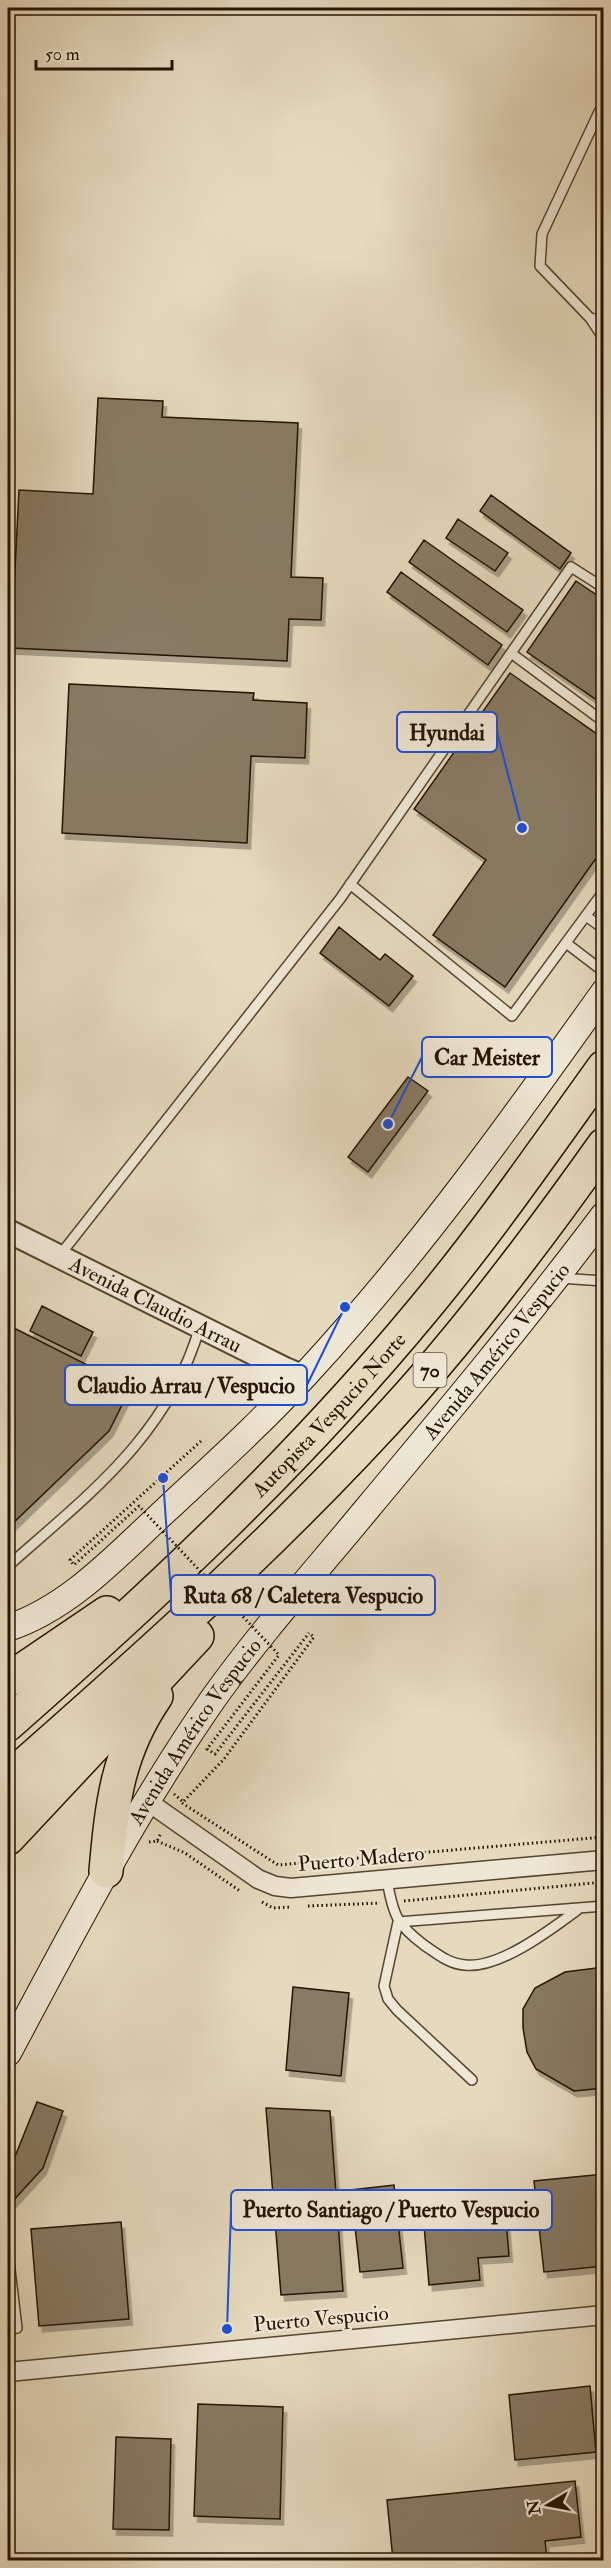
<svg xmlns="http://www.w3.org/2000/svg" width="611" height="2568" viewBox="0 0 611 2568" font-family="'IM FELL Double Pica',serif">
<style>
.building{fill:#887a63;stroke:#231300;stroke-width:1.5;filter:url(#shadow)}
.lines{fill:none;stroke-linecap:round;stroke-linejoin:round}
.service-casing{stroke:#544530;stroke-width:12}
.minor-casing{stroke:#544530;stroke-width:21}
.tertiary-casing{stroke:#544530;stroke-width:26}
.secondary-casing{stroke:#231300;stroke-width:28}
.motorway-casing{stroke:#231300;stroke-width:36}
.path{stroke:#231300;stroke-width:3;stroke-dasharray:1.5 3;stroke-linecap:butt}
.service{stroke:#efe7d5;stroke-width:9}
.minor{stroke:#efe7d5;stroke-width:18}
.tertiary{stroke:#efe7d5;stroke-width:22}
.secondary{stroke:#efe7d5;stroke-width:26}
.motorway{stroke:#e6dabe;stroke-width:33}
.path-bridge{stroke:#231300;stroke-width:3;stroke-dasharray:1.5 3;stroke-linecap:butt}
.labels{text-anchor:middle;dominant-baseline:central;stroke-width:4.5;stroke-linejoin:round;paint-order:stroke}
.shield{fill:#efe7d5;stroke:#605340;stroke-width:1.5}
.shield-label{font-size:20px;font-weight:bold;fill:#231300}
.street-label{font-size:21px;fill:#231300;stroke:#efe7d5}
.leader{fill:none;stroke:#1d4ed8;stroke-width:2}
.callout-dot{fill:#1d4ed8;stroke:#efe7d5;stroke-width:2}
.callout{fill:#efe7d5;stroke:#1d4ed8;stroke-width:2}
.callout-label{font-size:22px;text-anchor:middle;font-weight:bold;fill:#231300}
</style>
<defs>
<filter id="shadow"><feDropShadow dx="3.5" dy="6" stdDeviation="0" flood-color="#0004"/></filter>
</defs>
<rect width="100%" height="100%" fill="#e6dabe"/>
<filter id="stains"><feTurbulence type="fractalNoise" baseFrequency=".00333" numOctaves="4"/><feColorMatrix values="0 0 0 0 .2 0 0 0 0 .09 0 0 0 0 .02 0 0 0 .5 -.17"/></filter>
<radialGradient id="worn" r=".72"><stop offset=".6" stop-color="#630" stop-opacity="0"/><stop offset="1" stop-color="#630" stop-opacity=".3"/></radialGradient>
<path class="building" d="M98,398L163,401L162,417L298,423L291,577L323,578L321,620L289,619L287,661L11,648L19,490L93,494Z
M491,495L571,553L560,569L480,511Z
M458,519L508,553L495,571L446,538Z
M424,540L523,610L507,632L409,562Z
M401,572L502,645L488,665L387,592Z
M576,581L604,600V705L527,652Z
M510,673L604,739V847L505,987L433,935L486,860L414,809Z
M69,684L254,693L253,700L307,703L305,758L251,756L247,843L62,833Z
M339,927L380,960L385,954L413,976L389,1006L320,953Z
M408,1077L428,1091L368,1172L348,1157Z
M42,1306L93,1332L81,1356L30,1331Z
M8,1325L131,1387L109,1431L8,1528Z
M604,1967V2088L574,2091L536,2069L527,2052L523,2028V2009L535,1988L565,1972Z
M293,1987L349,1993L341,2076L286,2070Z
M37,2102L63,2111L43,2168L11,2203L8,2199V2164L16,2154Z
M266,2108L330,2111L343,2291L281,2295Z
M604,2174V2266L544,2272L534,2181Z
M394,2185L403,2268L360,2272L351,2190Z
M504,2194L509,2256L478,2258L480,2280L429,2285L422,2201Z
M121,2222L129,2319L39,2326L31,2229Z
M590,2386L596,2452L515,2460L509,2395Z
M198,2404L283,2407L280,2519L194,2516Z
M116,2437L171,2439L169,2530L113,2529Z
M575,2481L581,2537L545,2541L547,2560H393L387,2500Z"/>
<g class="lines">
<g class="service-casing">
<path id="service" d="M599,112L542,234L540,266L590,318L604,321
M590,318L604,339
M511,653L571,567L604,588
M350,884L512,1016L604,891
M586,916L604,929
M566,943L604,972
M60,1255L340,899L511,653L604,722
M559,1278L604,1281
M8,1566C88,1495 169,1435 200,1326
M387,1880C393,1914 396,1924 424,1945C437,1954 449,1964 465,1965C500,1969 553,1928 580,1908
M472,2080L397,2010L388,1999L384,1986L398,1922L604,1906
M8,2253L17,2328L8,2329"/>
</g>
<g class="minor-casing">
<path id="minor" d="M147,1801L258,1879L275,1886L291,1888L604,1860
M8,2372L604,2315"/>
</g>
<g class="tertiary-casing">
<g id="tertiary">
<path id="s1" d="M8,1231L285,1369L304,1377"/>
</g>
</g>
<g class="secondary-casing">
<g id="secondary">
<path d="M8,1628C71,1607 118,1554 166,1510C213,1466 262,1422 306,1374C416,1255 510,1124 604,992"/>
<path id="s2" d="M8,2053C72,1933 135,1811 213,1699C260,1633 315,1572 366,1510C447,1413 528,1316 604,1215"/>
</g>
</g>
<g class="motorway-casing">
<g id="motorway">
<path d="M8,1680L107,1613"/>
<path id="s3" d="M8,1724C154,1596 298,1461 422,1311C487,1233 545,1149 604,1067"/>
<path d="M8,1779C148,1656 287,1532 411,1393C480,1315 543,1231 604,1145"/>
<path d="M8,1814L73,1745"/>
<path d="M8,1838L197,1636"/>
<path d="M106,1871C112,1804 117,1753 156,1696"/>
</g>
</g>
<path class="path" d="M174,1794L183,1802L224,1759L314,1637L309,1633
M182,1803L278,1865L604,1837
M157,1841L185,1853L240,1891
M149,1842L157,1841L161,1833
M404,1901L604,1882
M262,1902L273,1908L290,1907
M308,1906L380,1903
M8,2080L11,2073"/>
<use href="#service" class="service"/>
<use href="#minor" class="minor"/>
<use href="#tertiary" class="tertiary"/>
<use href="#secondary" class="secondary"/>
<use href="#motorway" class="motorway"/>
<path class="path-bridge" d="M201,1441L70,1560L74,1565L139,1506L279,1655L207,1749L215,1754L309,1633"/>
</g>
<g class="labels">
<rect class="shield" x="413.5" y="1353" width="33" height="34" rx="4.5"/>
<g class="shield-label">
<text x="430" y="1370">70</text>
</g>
<g class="street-label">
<text stroke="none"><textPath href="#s1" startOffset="165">Avenida Claudio Arrau</textPath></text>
<text stroke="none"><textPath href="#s2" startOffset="858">Avenida Américo Vespucio</textPath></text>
<text stroke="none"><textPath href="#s3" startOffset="446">Autopista Vespucio Norte</textPath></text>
<text stroke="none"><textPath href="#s2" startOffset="372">Avenida Américo Vespucio</textPath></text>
<text transform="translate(361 1859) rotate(-5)">Puerto Madero</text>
<text transform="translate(321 2319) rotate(-5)">Puerto Vespucio</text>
</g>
</g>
<path class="leader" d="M522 828L497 732M388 1124L422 1057M345 1307L307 1385M163 1478L171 1595M227 2329L231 2210"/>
<g class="callout-dot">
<circle cx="522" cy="828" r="6"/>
<circle cx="388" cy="1124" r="6"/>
<circle cx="345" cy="1307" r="6"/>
<circle cx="163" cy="1478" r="6"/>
<circle cx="227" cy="2329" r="6"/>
</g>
<g class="callout">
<rect x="397" y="712" width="100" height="40" rx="6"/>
<rect x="422" y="1037" width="130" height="40" rx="6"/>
<rect x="65" y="1365" width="242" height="40" rx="6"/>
<rect x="171" y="1575" width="264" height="40" rx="6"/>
<rect x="231" y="2190" width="321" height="40" rx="6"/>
</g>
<g class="callout-label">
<text x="447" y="740">Hyundai</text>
<text x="487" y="1065">Car Meister</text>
<text x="186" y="1393">Claudio Arrau / Vespucio</text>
<text x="303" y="1603">Ruta 68 / Caletera Vespucio</text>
<text x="391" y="2217">Puerto Santiago / Puerto Vespucio</text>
</g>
<rect width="611" height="2568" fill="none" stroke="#e6dabe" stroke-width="30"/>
<rect x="9" y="9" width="593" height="2550" fill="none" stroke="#231300" stroke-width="3"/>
<rect x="15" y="15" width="581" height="2538" fill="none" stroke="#231300" stroke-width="1.5"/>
<g transform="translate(548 2505) rotate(260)" stroke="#efe7d5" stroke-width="4.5" paint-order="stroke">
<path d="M0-4.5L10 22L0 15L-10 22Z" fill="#231300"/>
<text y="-9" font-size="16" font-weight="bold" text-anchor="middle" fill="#231300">N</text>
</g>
<path d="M36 60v9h136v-9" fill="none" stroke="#231300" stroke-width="3"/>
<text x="45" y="60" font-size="18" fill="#231300" stroke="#efe7d5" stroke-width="4.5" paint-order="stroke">50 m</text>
<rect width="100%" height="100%" filter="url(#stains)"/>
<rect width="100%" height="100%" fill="url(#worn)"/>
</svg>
